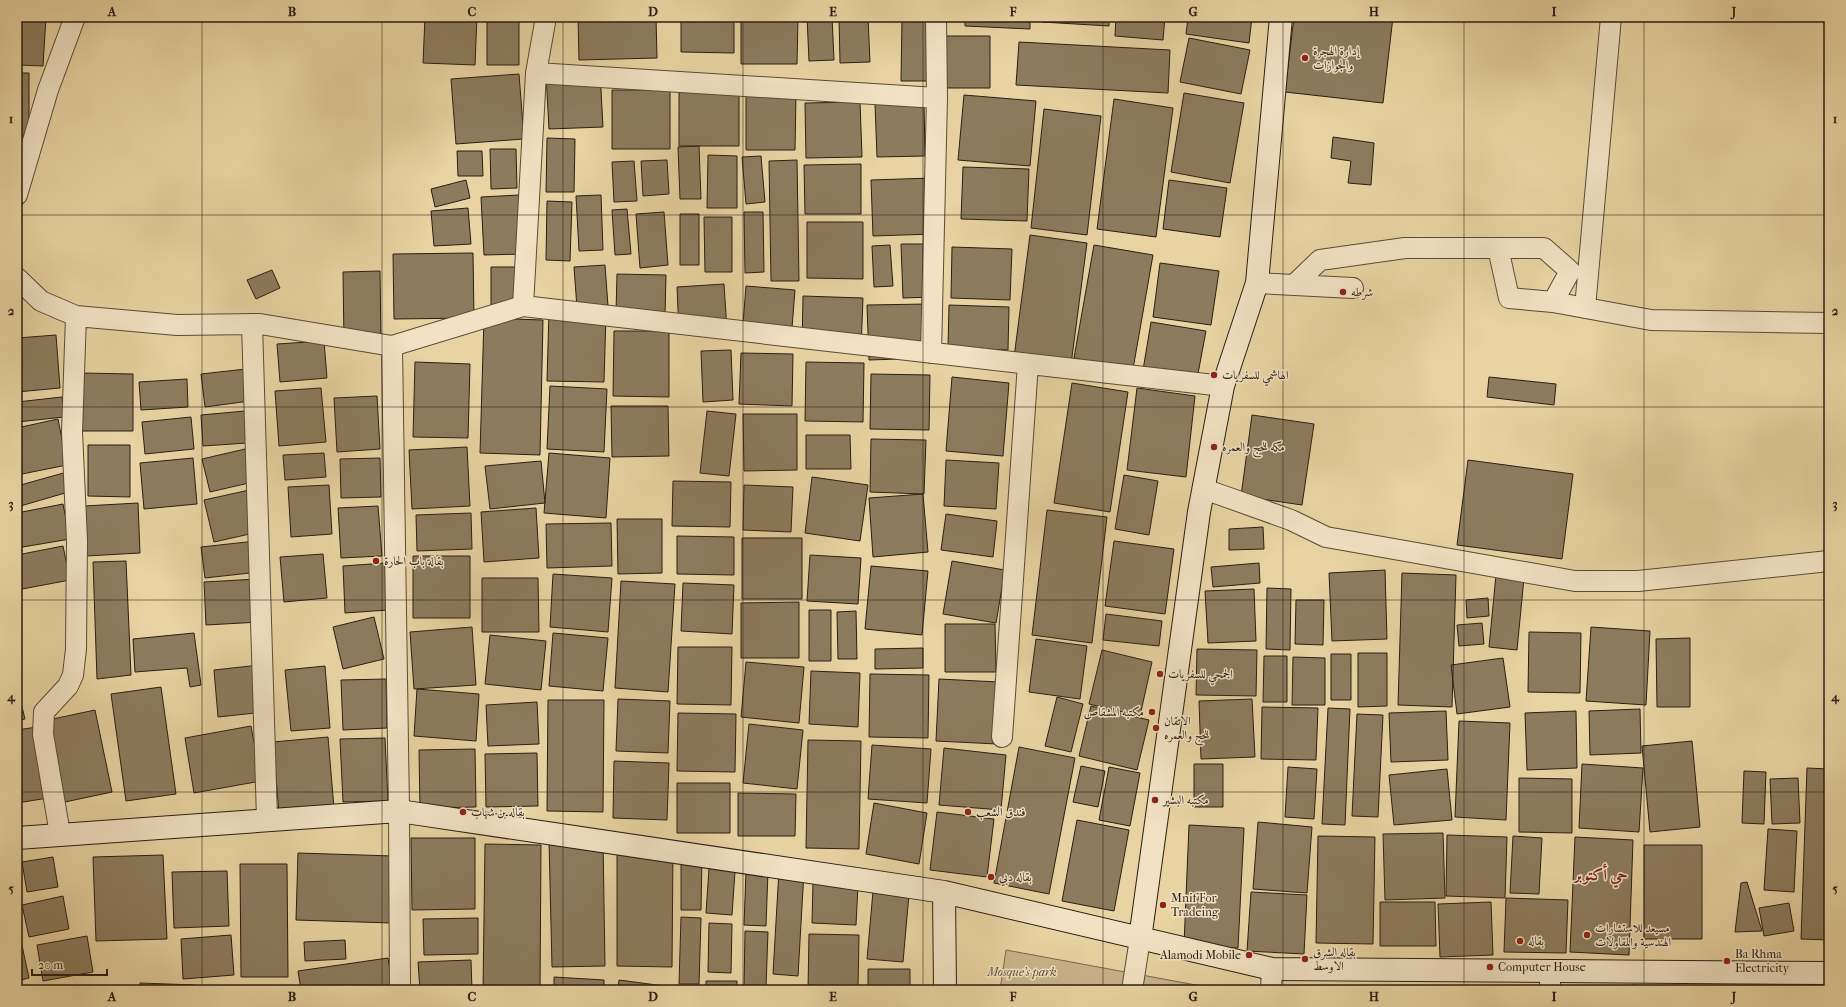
<svg xmlns="http://www.w3.org/2000/svg" width="1846" height="1007" viewBox="0 0 1846 1007" font-family="'IM FELL French Canon',Amiri,serif">
<style>
.green{fill:#c8b48a;stroke:#786950}
.building{fill:#8c7c5e;stroke:#281e15}
.lines{fill:none;stroke-linecap:round;stroke-linejoin:round}
.street-casing{stroke:#584b38;stroke-width:22}
.secondary-casing{stroke:#281e15;stroke-width:24}
.street{stroke:#f1e2c3;stroke-width:20}
.secondary{stroke:#f1e2c3;stroke-width:22}
.grid{fill:none;stroke:#281e15;stroke-width:1;stroke-opacity:0.55}
.poi-dot{fill:#8f2418;stroke:#f1e2c3;stroke-width:1.5}
.labels{text-anchor:middle;dominant-baseline:central;stroke-width:3;stroke-linejoin:round;paint-order:stroke}
.poi-label{font-size:12px;fill:#281e15;stroke:#f1e2c3;text-anchor:start}
.park-label{font-size:12px;font-style:italic;fill:#584b38;stroke:#f1e2c3}
.district-label{font-size:16px;font-weight:bold;fill:#7a1f14;stroke:#f1e2c3}
.neatline{fill:none;stroke:#281e15;stroke-width:1.5}
.grid-label{font-size:13px;text-anchor:middle;font-weight:bold;fill:#281e15}
</style>
<rect width="100%" height="100%" fill="#e9d3a2"/>
<filter id="stains"><feTurbulence type="fractalNoise" baseFrequency=".005" numOctaves="4"/><feColorMatrix values="0 0 0 0 .2 0 0 0 0 .09 0 0 0 0 .02 0 0 0 .5 -.17"/></filter>
<radialGradient id="worn" r=".72"><stop offset=".6" stop-color="#630" stop-opacity="0"/><stop offset="1" stop-color="#630" stop-opacity=".3"/></radialGradient>
<path class="green" d="M1006,950L1223,990H1000Z"/>
<path class="building" d="M17,17H46L43,66L17,65Z
M425,17H477L475,65L423,63Z
M487,17H519V65H487Z
M578,17H656L657,58L579,60Z
M681,17H734V53L681,52Z
M741,17H798L797,64H741Z
M807,17H832L834,60L809,61Z
M839,17H868L870,62L840,63Z
M902,17H929L928,81H901Z
M965,17H1030V29L965,26Z
M1042,17H1109V26L1042,22Z
M1116,17H1165L1163,40L1115,36Z
M1188,17H1252L1249,43L1186,34Z
M1294,17H1393L1383,103L1285,92Z
M945,36H990V88H945Z
M1189,38L1250,50L1241,94L1180,82Z
M1019,42L1170,50L1168,93L1016,85Z
M600,72L603,127L549,129L546,74Z
M17,73H29V145H17Z
M519,74L524,139L456,144L451,79Z
M679,83H739V146H679Z
M612,90H670V149H612Z
M746,93H796L795,150H746Z
M1184,93L1244,103L1230,183L1171,172Z
M964,95L1036,101L1030,166L958,160Z
M1114,99L1173,108L1156,237L1097,229Z
M860,102L862,157L806,158L805,103Z
M924,103L925,156L877,157L875,104Z
M1044,109L1101,116L1087,235L1031,228Z
M1333,137L1374,143L1371,185L1348,183L1351,161L1331,158Z
M547,138L575,139L574,192H546Z
M699,146L701,199H680L678,147Z
M490,149H516L517,188L491,189Z
M457,151H482L483,176H458Z
M708,155L737,156V208H707Z
M761,156L765,202L746,204L742,157Z
M667,160L669,194L643,196L641,161Z
M797,160L799,281H771L769,161Z
M634,161L637,201L614,202L612,162Z
M861,164V214H805L804,165Z
M963,167L1029,169L1027,221L961,219Z
M932,178L934,234L873,236L871,180Z
M466,180L470,198L435,207L431,189Z
M1169,180L1227,188L1220,237L1163,229Z
M520,195L523,254L484,255L481,197Z
M601,195L603,250L579,251L576,196Z
M547,201L572,202L570,261L546,260Z
M468,208L471,244L434,246L431,211Z
M627,209L631,254L615,255L612,210Z
M664,212L668,265L640,268L636,214Z
M744,212H763L764,272L745,273Z
M680,214H699V265H680Z
M704,217H732V272H705Z
M807,222H863V279L807,278Z
M1030,235L1087,243L1070,372L1013,365Z
M901,244H930L932,297L903,298Z
M890,245L893,286L874,287L872,246Z
M1094,245L1153,255L1133,369L1074,358Z
M952,247L1012,249L1010,300L951,298Z
M473,253L474,318L394,319L393,254Z
M1160,263L1219,271L1211,325L1153,317Z
M605,265L608,306L577,308L574,267Z
M491,267H517L518,308H491Z
M272,270L280,288L256,299L247,280Z
M380,271L381,343H344L343,272Z
M617,274L666,275L665,315L616,313Z
M724,284L727,330L679,332L677,287Z
M746,286L795,290L791,340L742,336Z
M803,296L863,298L861,349L802,347Z
M927,304L928,358L869,360L867,305Z
M949,305L1009,307L1008,350L948,348Z
M549,312L606,314L604,382L547,381Z
M484,318L543,320L540,455L480,453Z
M1151,322L1206,331L1197,379L1143,370Z
M614,331H669V397L613,396Z
M56,335L60,388L17,392V338Z
M324,341L327,378L280,382L277,344Z
M731,350L733,400L703,402L701,351Z
M741,353L793,354L792,406L739,404Z
M415,362L470,364L468,438L413,437Z
M806,362L864,363L863,422L805,421Z
M246,369L250,401L205,407L201,374Z
M82,373L133,374V431H82Z
M871,374L930,375L929,430L870,429Z
M952,377L1009,383L1003,456L946,451Z
M1489,377L1556,384L1554,405L1487,397Z
M187,379L188,407L141,410L139,382Z
M1072,383L1128,392L1110,512L1054,503Z
M550,386L607,389L604,452L547,449Z
M321,388L326,442L279,446L275,391Z
M1137,388L1195,396L1186,477L1127,470Z
M377,396L380,449L337,452L334,398Z
M62,397L64,417L17,422V402Z
M611,406H668L669,456L612,457Z
M245,411L247,443L203,446L201,415Z
M707,411L736,414L729,476L700,473Z
M743,414H797V470L744,471Z
M1252,415L1314,424L1302,505L1241,496Z
M191,417L194,449L145,454L142,422Z
M58,419L67,465L17,475V428Z
M806,435H850L851,469H806Z
M871,439L926,440L924,494L870,492Z
M88,445H130V497L88,496Z
M467,447L470,506L412,509L409,450Z
M245,449L253,482L210,492L202,459Z
M324,453L326,477L285,480L283,455Z
M549,453L610,458L606,518L544,513Z
M193,458L197,504L144,509L140,463Z
M380,458L381,497L341,498L340,459Z
M946,460L999,463L996,509L944,506Z
M1468,460L1573,474L1562,559L1457,545Z
M541,461L545,503L490,509L485,466Z
M67,472L72,491L17,507V486Z
M1124,475L1158,481L1149,535L1115,529Z
M812,477L868,485L860,541L805,533Z
M673,481L731,482L730,527L672,526Z
M329,485L332,534L291,537L288,487Z
M744,485L793,487L791,532L743,530Z
M254,489L263,531L214,542L204,500Z
M923,494L928,552L873,557L869,498Z
M138,503L140,553L86,556L84,506Z
M63,504L70,539L17,548V513Z
M378,506L382,556L341,558L338,508Z
M536,508L539,558L484,562L481,512Z
M1047,510L1107,517L1092,643L1032,635Z
M471,513L472,549L417,551L416,515Z
M946,514L997,521L993,557L941,550Z
M617,519H662V573L618,574Z
M611,523L612,566L547,568L546,524Z
M1263,527L1264,549L1229,550V529Z
M677,536L734,537V575L677,574Z
M742,538H802V599H742Z
M256,541L259,572L205,578L201,547Z
M1114,541L1174,549L1165,614L1105,606Z
M63,546L70,580L17,590V555Z
M323,554L327,598L284,602L280,557Z
M810,555L861,558L858,604L807,601Z
M413,556H470V618H413Z
M126,561L131,675L97,679L93,562Z
M952,561L1005,570L996,623L943,614Z
M385,563L388,610L345,613L343,566Z
M1259,563L1260,583L1213,587L1211,567Z
M871,566L928,571L922,635L865,629Z
M1385,570L1387,639L1332,641L1329,573Z
M1402,573L1456,575L1452,707L1398,705Z
M553,574L612,578L608,632L550,627Z
M1496,575L1524,578L1517,650L1489,647Z
M482,578H538L539,632H482Z
M258,579L260,622L206,625L204,582Z
M621,581L675,584L668,692L615,688Z
M683,583L734,585L732,634L681,631Z
M1267,588L1291,589L1290,650L1266,649Z
M1254,589L1256,641L1208,643L1205,591Z
M1488,598L1489,616L1467,618L1466,600Z
M1296,600H1324L1323,645L1295,644Z
M799,602V658H741V603Z
M809,610H831V661H809Z
M856,611L857,659H838L837,612Z
M1106,614L1162,621L1159,646L1103,640Z
M374,617L384,659L343,669L333,627Z
M1482,623L1484,644L1459,646L1457,625Z
M945,624H995L996,672H945Z
M472,627L476,685L414,689L410,632Z
M1591,627L1650,631L1646,705L1586,701Z
M1529,632L1581,633L1580,693L1528,692Z
M194,633L201,685L190,687L187,668L135,672L133,639Z
M553,633L608,638L603,691L549,686Z
M490,635L546,641L541,690L485,684Z
M1690,638V707H1657L1656,639Z
M1036,639L1087,646L1080,699L1029,692Z
M678,647H732L731,705L677,704Z
M923,648V668L875,669V649Z
M1197,649L1257,650L1256,696L1196,695Z
M1102,650L1152,662L1140,716L1089,704Z
M1358,653H1387V706L1358,707Z
M1331,654H1351V700H1331Z
M1264,656H1287V702H1263Z
M1293,657L1325,658V705H1292Z
M1503,658L1510,707L1457,714L1451,665Z
M746,662L804,667L799,723L741,717Z
M260,665L265,712L218,717L214,670Z
M325,666L330,728L291,731L285,670Z
M811,671L860,673L858,727L809,724Z
M870,674L929,675L928,738L869,737Z
M386,679L387,728L343,730L341,680Z
M939,679L999,682L997,744L936,741Z
M17,686L25,719L17,721Z
M161,687L176,794L126,801L111,694Z
M417,689L479,694L476,741L414,736Z
M1057,697L1083,704L1071,752L1045,746Z
M618,699L670,701L668,753L616,751Z
M1252,699L1255,757L1201,759L1199,701Z
M548,700H604L603,812L547,811Z
M537,702L539,744L488,746L486,705Z
M1091,706L1149,720L1137,770L1079,756Z
M1262,707L1318,708L1316,760L1261,759Z
M1328,708L1350,709L1345,825L1322,824Z
M1640,709L1641,753L1590,755L1589,711Z
M95,710L112,792L65,802L48,720Z
M1446,711L1448,760L1391,762L1389,713Z
M1576,711L1577,768L1527,770L1525,713Z
M678,713L736,714L735,772L677,771Z
M1357,714L1383,715L1378,817L1352,816Z
M1459,721L1510,723L1506,820L1455,817Z
M749,724L803,730L797,789L743,783Z
M251,726L261,781L194,793L185,738Z
M37,727L48,798L17,803V730Z
M328,737L334,808L279,813L273,742Z
M385,738L388,801L343,802L340,739Z
M808,740L861,741L859,849L806,848Z
M1692,741L1700,827L1650,832L1642,746Z
M872,745L931,749L927,803L868,799Z
M1019,747L1075,758L1049,894L994,883Z
M944,748L1006,755L1001,810L939,805Z
M475,749L476,807L420,808L419,750Z
M537,753L538,806L486,807L485,754Z
M614,761L669,763L667,820L613,818Z
M1194,764H1223V807H1194Z
M1582,764L1643,768L1639,832L1579,828Z
M1081,766L1105,771L1098,807L1073,802Z
M1109,767L1140,773L1130,826L1099,820Z
M1288,767L1317,769L1314,819L1285,817Z
M1807,768L1829,769V940L1801,939Z
M1447,769L1452,820L1394,825L1389,775Z
M1744,771L1766,772L1764,824L1742,823Z
M1519,778L1572,779V833L1519,832Z
M1798,778L1800,823L1772,824L1770,779Z
M677,783H730V833H677Z
M738,793L796,794L795,836H738Z
M874,803L927,813L919,864L866,854Z
M937,812L994,819L987,877L930,870Z
M1077,820L1129,830L1114,911L1062,901Z
M1258,822L1312,827L1307,893L1253,889Z
M1189,825L1244,828L1238,948L1184,945Z
M1768,829L1797,831L1794,892L1764,890Z
M1443,833L1445,898L1385,900L1383,834Z
M1447,835L1507,837L1505,898L1446,896Z
M1318,836L1375,837L1373,944L1316,943Z
M1513,836L1542,838L1539,894L1510,893Z
M1575,837L1633,840L1629,955L1570,952Z
M411,838H475V909L412,910Z
M603,840L605,966L552,967L549,841Z
M485,844L541,845L540,990H483Z
M1644,845H1702V939H1644Z
M617,847H673L672,967L617,966Z
M298,853L393,856L391,923L296,920Z
M710,854L736,856L732,915L706,913Z
M163,855L167,939L96,941L93,857Z
M681,855H702L701,910H681Z
M53,857L58,887L27,892L22,862Z
M240,864H287L288,977H241Z
M779,870L804,871L798,976L773,974Z
M227,871L229,926L174,928L172,872Z
M746,871H768L766,926L744,925Z
M874,880L910,883L903,962L867,959Z
M1747,882L1762,931L1735,932L1741,883Z
M813,883L858,885L856,925L812,923Z
M1251,892L1307,895L1304,954L1247,951Z
M63,896L69,929L29,937L22,905Z
M1506,898L1568,900L1566,953L1504,952Z
M1380,902H1435L1436,946H1380Z
M1491,902L1493,955L1440,957L1438,904Z
M1789,903L1794,931L1764,936L1759,908Z
M681,917L701,918L699,984H679Z
M478,918V954L424,955L423,919Z
M17,922L29,978L17,981Z
M709,923L732,924L731,973L708,972Z
M745,931L768,932L766,987H744Z
M809,934L859,935L858,990H808Z
M231,935L234,975L183,979L181,939Z
M87,936L93,972L43,981L37,945Z
M345,940L346,959L305,961L304,942Z
M388,958L393,990H301L298,971Z
M471,960L472,990H420L418,962Z
M868,969H910V990H868Z
M554,977L604,980V990H554Z
M619,980L672,987V990H618Z
M706,981H737V990H706Z
M140,983L195,985V990H140Z
M1631,985L1677,987V990H1630Z
M125,986V990H88Z
M242,988V990H199V989Z
M254,988L288,989V990H254Z"/>
<g class="lines">
<g class="street-casing">
<path id="street" d="M536,73L937,98
M17,195L48,90L75,17
M17,278L41,301L76,316L177,325L260,324L392,346L523,306L1223,386
M1257,283L1353,288
M1294,285L1320,260L1405,248H1544L1570,271L1553,302L1509,298L1498,248
M1553,302L1651,320L1829,323
M523,306L536,73L546,17
M1585,308L1611,17
M252,324L267,819
M392,346L399,811L400,990
M931,353L937,98L936,17
M1204,489L1291,520L1326,537L1575,581H1638L1829,561
M1002,737L1028,364
M60,834L43,734L44,712L68,686L73,675L76,649L77,541L72,432L76,316
M1132,990L1140,939
M1271,990L1272,969
M1550,990V971"/>
</g>
<g class="secondary-casing">
<path id="secondary" d="M17,838L399,811L944,892L1272,969L1829,973
M944,892L945,990
M1140,939L1199,512L1223,386L1257,283L1281,17"/>
</g>
<use href="#street" class="street"/>
<use href="#secondary" class="secondary"/>
</g>
<path class="grid" d="M202,17V990M382,17V990M563,17V990M743,17V990M923,17V990M1103,17V990M1283,17V990M1464,17V990M1644,17V990M17,215H1829M17,407H1829M17,600H1829M17,792H1829"/>
<g class="poi-dot">
<circle cx="1305" cy="58" r="4"/>
<circle cx="1343" cy="292" r="4"/>
<circle cx="1214" cy="375" r="4"/>
<circle cx="1214" cy="447" r="4"/>
<circle cx="376" cy="561" r="4"/>
<circle cx="1160" cy="674" r="4"/>
<circle cx="1152" cy="712" r="4"/>
<circle cx="1156" cy="728" r="4"/>
<circle cx="1155" cy="800" r="4"/>
<circle cx="463" cy="812" r="4"/>
<circle cx="968" cy="812" r="4"/>
<circle cx="991" cy="877" r="4"/>
<circle cx="1163" cy="905" r="4"/>
<circle cx="1587" cy="935" r="4"/>
<circle cx="1520" cy="941" r="4"/>
<circle cx="1249" cy="955" r="4"/>
<circle cx="1305" cy="959" r="4"/>
<circle cx="1727" cy="961" r="4"/>
<circle cx="1490" cy="967" r="4"/>
</g>
<g class="labels">
<g class="poi-label">
<text x="1313" y="51">إدارة الهجرة<tspan x="1313" dy="14">والجوازات</tspan></text>
<text x="1351" y="292">شرطه</text>
<text x="1222" y="375">الهاشمي للسفريات</text>
<text x="1222" y="447">مكه للحج والعمره</text>
<text x="384" y="561">بقالة باب الحارة</text>
<text x="1168" y="674">الجمحي للسفريات</text>
<text x="1144" y="712" text-anchor="end">مكتبه المشقاص</text>
<text x="1164" y="721">الاتقان<tspan x="1164" dy="14">للحج والعمره</tspan></text>
<text x="1163" y="800">مكتبه البشير</text>
<text x="471" y="812">بقاله بن شهاب</text>
<text x="976" y="812">فندق الشعب</text>
<text x="999" y="877">بقاله دبي</text>
<text x="1171" y="898">Mnif For<tspan x="1171" dy="14">Tradeing</tspan></text>
<text x="1595" y="928">مسيعد للاستشارات<tspan x="1595" dy="14">الهندسية والمقاولات</tspan></text>
<text x="1528" y="941">بقاله</text>
<text x="1313" y="952">بقاله الشرق<tspan x="1313" dy="14">الاوسط</tspan></text>
<text x="1735" y="954">Ba Rhma<tspan x="1735" dy="14">Electricity</tspan></text>
<text x="1241" y="955" text-anchor="end">Alamodi Mobile</text>
<text x="1498" y="967">Computer House</text>
</g>
<g class="park-label">
<text x="1022" y="972">Mosque's park</text>
</g>
<g class="district-label">
<text x="1601" y="874">حي أكتوبر</text>
</g>
</g>
<rect width="1846" height="1007" fill="none" stroke="#e9d3a2" stroke-width="44"/>
<path d="M32 969v6h75v-6" fill="none" stroke="#281e15" stroke-width="2"/>
<text x="38" y="969" font-size="12" fill="#281e15" stroke="#f1e2c3" stroke-width="3" paint-order="stroke">20 m</text>
<rect x="22" y="22" width="1802" height="963" class="neatline"/>
<g class="grid-label">
<text x="112" y="16">A</text>
<text x="292" y="16">B</text>
<text x="472" y="16">C</text>
<text x="653" y="16">D</text>
<text x="833" y="16">E</text>
<text x="1013" y="16">F</text>
<text x="1193" y="16">G</text>
<text x="1374" y="16">H</text>
<text x="1554" y="16">I</text>
<text x="1734" y="16">J</text>
<text x="11" y="123">1</text>
<text x="1835" y="123">1</text>
<text x="11" y="315">2</text>
<text x="1835" y="315">2</text>
<text x="11" y="508">3</text>
<text x="1835" y="508">3</text>
<text x="11" y="701">4</text>
<text x="1835" y="701">4</text>
<text x="11" y="893">5</text>
<text x="1835" y="893">5</text>
<text x="112" y="1001">A</text>
<text x="292" y="1001">B</text>
<text x="472" y="1001">C</text>
<text x="653" y="1001">D</text>
<text x="833" y="1001">E</text>
<text x="1013" y="1001">F</text>
<text x="1193" y="1001">G</text>
<text x="1374" y="1001">H</text>
<text x="1554" y="1001">I</text>
<text x="1734" y="1001">J</text>
</g>
<rect width="100%" height="100%" filter="url(#stains)"/>
<rect width="100%" height="100%" fill="url(#worn)"/>
</svg>
